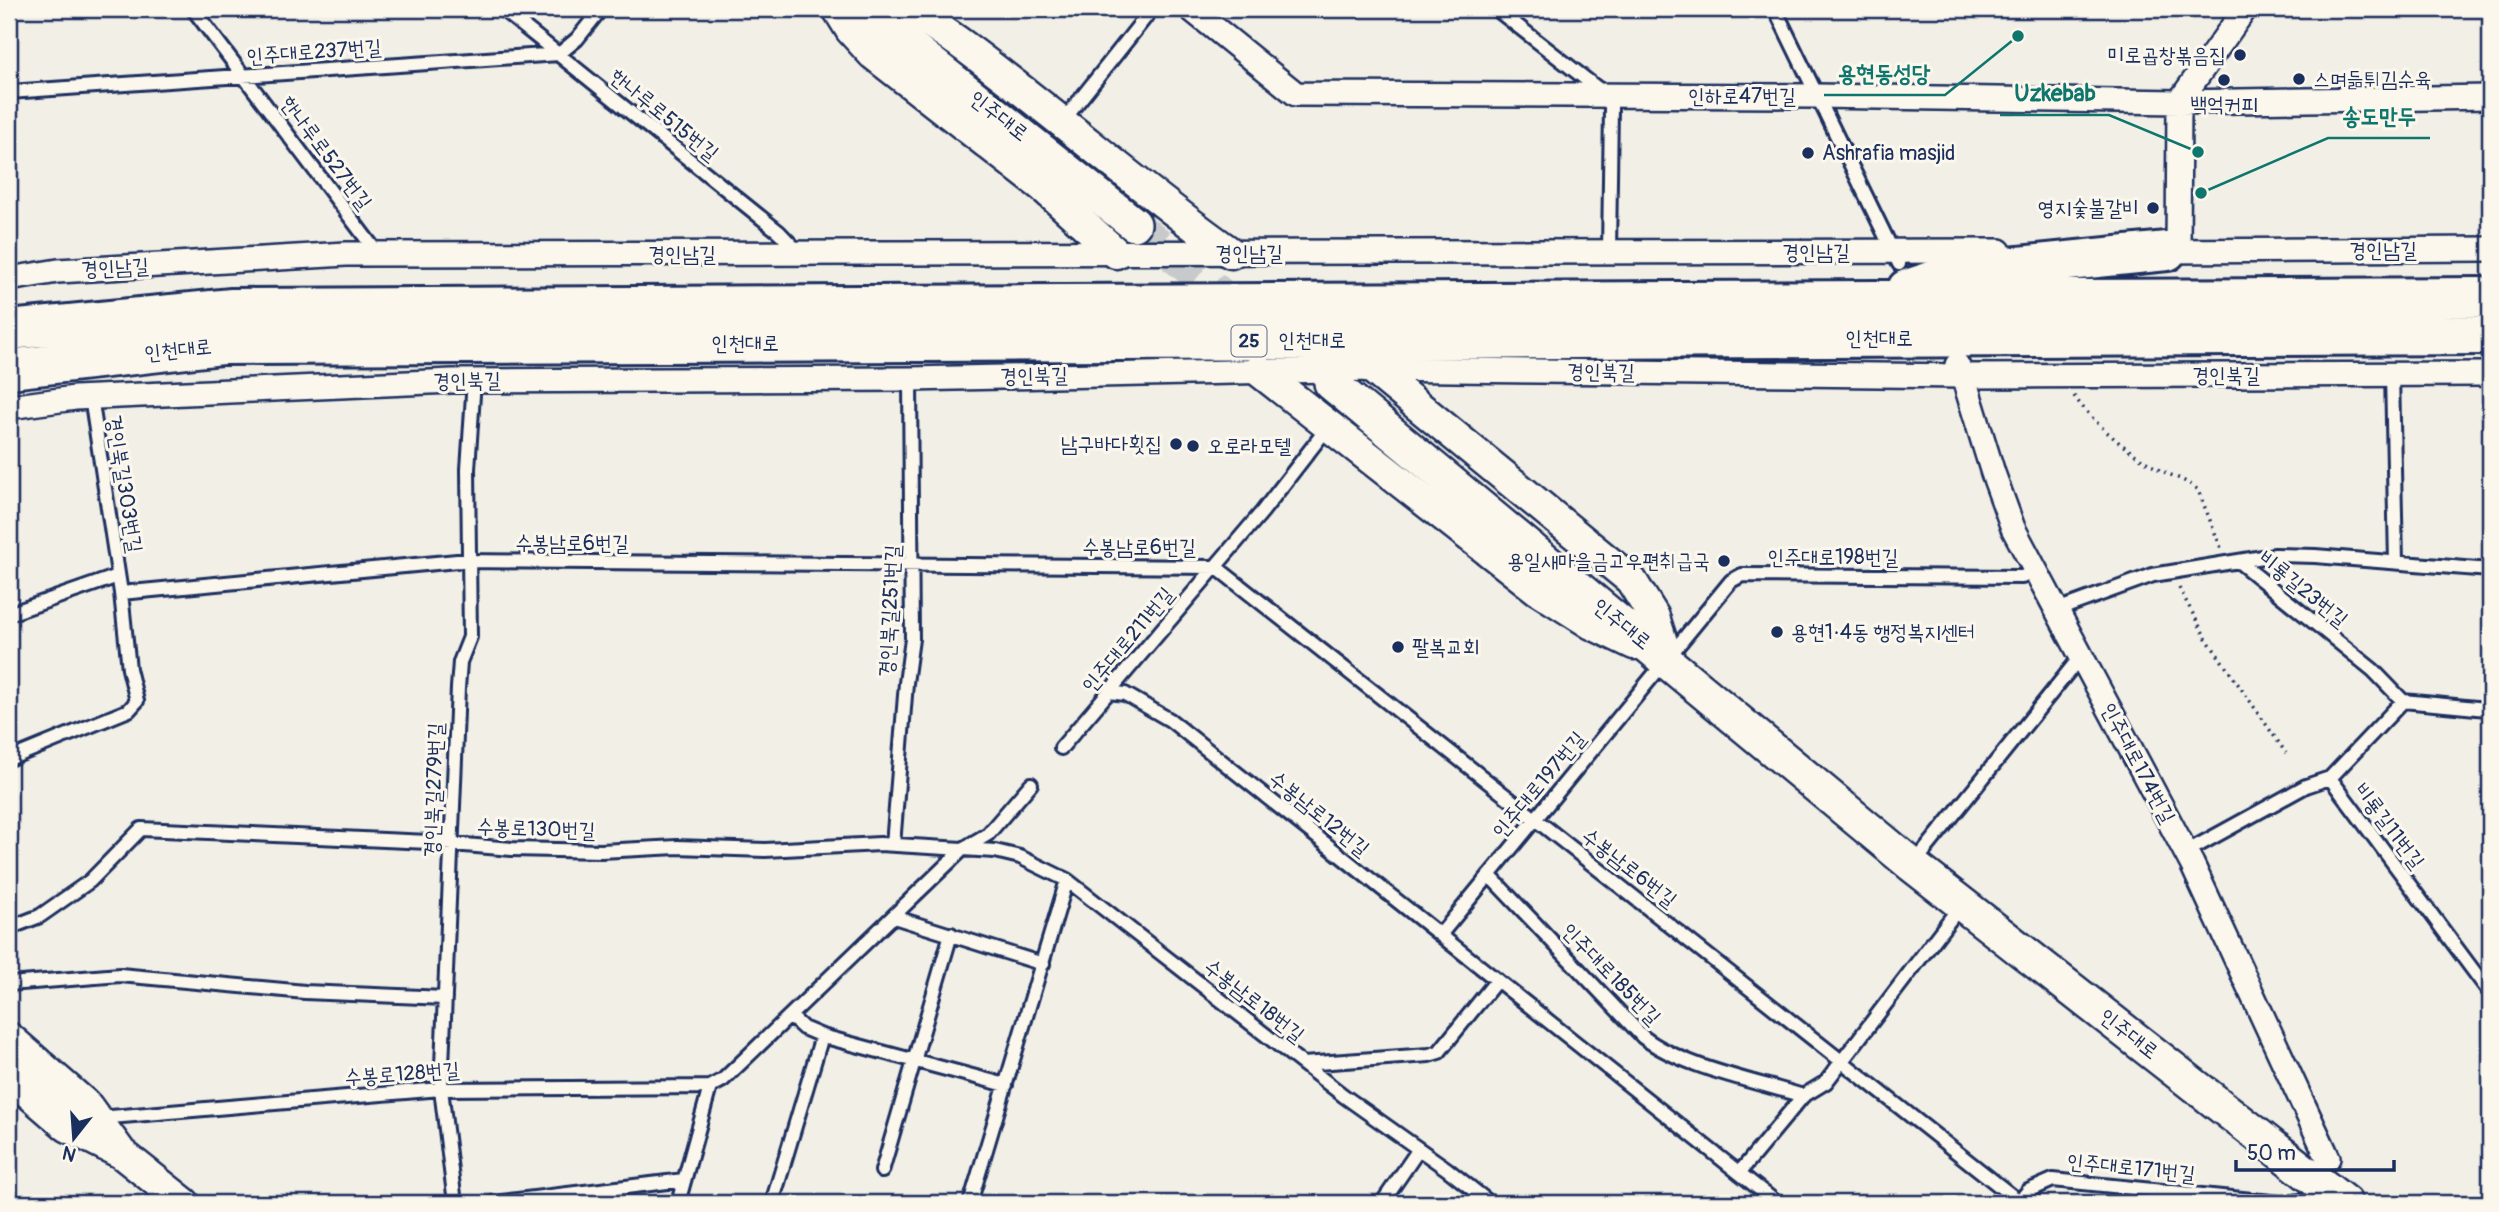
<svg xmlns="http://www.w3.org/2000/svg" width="2499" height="1212" viewBox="0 0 2499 1212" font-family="Pangolin,'Poor Story',sans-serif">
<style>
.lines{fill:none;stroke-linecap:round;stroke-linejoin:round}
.secondary-tunnel{stroke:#c7c9cb;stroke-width:33;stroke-dasharray:33 17;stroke-linecap:butt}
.service-casing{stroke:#1b2f5e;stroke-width:18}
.minor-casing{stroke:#1b2f5e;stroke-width:28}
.tertiary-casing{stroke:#1b2f5e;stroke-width:35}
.secondary-casing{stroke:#1b2f5e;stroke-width:38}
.trunk-casing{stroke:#1b2f5e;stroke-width:44}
.path{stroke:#1b2f5e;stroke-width:3.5;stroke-dasharray:2 5;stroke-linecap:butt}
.service{stroke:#fbf7ec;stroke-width:12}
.minor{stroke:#fbf7ec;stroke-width:23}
.tertiary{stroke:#fbf7ec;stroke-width:30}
.secondary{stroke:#fbf7ec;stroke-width:33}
.trunk{stroke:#fbf7ec;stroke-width:38}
.poi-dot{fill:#1b2f5e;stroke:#fbf7ec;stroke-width:2.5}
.labels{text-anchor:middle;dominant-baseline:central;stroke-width:6;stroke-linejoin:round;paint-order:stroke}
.shield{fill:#fbf7ec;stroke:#5e6b89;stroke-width:2}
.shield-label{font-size:19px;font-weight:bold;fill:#1b2f5e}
.street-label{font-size:21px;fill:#1b2f5e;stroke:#fbf7ec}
.poi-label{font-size:21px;fill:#1b2f5e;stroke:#fbf7ec;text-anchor:start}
.leader{fill:none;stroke:#0f766e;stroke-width:2.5}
.callout-dot{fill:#0f766e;stroke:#fbf7ec;stroke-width:2.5}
.callout-label{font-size:23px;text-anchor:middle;font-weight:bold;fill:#0f766e;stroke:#fbf7ec;stroke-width:6;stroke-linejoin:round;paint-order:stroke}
</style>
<rect width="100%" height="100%" fill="#f2efe6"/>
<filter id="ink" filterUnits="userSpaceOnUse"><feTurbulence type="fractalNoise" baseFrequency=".0143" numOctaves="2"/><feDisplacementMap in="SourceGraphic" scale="14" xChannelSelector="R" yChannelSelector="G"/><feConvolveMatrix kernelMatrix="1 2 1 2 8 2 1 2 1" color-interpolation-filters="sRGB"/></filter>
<g filter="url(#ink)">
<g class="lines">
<path class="secondary-tunnel" d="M1134,224L1244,313"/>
<g class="service-casing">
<path id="service" d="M193,9L378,254
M502,9L779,232L799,253
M1496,9L1606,95L1611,107L1609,252
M1775,9L1899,264
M9,92L559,54L577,39L601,9
M1063,121L1152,9
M2392,374L2396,562
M2238,561L2373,670L2403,701L2487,709L2490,712
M121,593L457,561L1216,567L2021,1203
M2057,610L2153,575L2275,555L2315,556L2490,570
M9,614L118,576
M1109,692L1125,694L1170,720L1777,1203
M1061,748L1262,512L1328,427
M9,759L129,710L137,701L129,669L121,593L91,397
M2330,778L2490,993
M893,845L906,683L912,639L910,379
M2186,852L2306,786L2330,778L2403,701
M1913,865L2081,656
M1489,875L1643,1037C1682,1067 1755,1081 1803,1096
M895,915L897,918L1043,964
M9,928L40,916L90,881L141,829L429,842L512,849L601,851L677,847L765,850L880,844L995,851L1020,857L1067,880L1344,1096L1447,1169L1490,1203
M1440,935L1731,581L1742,575L2022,577L2036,571
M9,984L120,975L305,992L445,998
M790,1016L803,1028L822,1036L1006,1085
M1303,1064L1429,1055L1439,1052L1497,980
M99,1118L441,1089L710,1087
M882,1171L951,934
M1739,1173L1803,1096L1826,1082L1961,905
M455,1203L441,1089L458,688L460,662L470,637L468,469L474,380
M493,1203L684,1180
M678,1203L710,1087L723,1080L963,849L988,834L1031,784
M772,1203L822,1036
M970,1203L1067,880
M1382,1203L1419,1149
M2018,1203L2028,1191L2053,1180L2282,1203L2310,1200L2329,1193"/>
</g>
<g class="minor-casing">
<path id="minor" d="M1191,9L1296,94L1817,96L2179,102L2490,97
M2156,251L2490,249
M2178,251L2179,102L2245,9
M9,279L58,271L346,254L1999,251
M1957,365L1963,376L1993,473L2013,528L2192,864L2328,1158
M9,407L75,398L452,381L910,379L1373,369L1963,376L2490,374"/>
</g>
<g class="tertiary-casing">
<path id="tertiary" d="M838,9L851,30L873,54L1042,186L1116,253
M907,9C943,29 975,54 1007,79C1083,137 1154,199 1231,253
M1373,369L1631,580L1654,617L1668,661
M1259,371L1537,589L1592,624L1634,644
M9,1038L87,1106L119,1150
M9,1076L67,1126L121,1153L184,1203"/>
</g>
<g class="secondary-casing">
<path id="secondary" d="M863,9L1134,224
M1331,383L1912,865L2345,1203"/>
</g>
<g class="trunk-casing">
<path id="trunk" d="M1907,289L1959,272L2167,251
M9,330L232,308L2490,297
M9,369L222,345L2490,335"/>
</g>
<path class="path" d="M2074,396C2095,425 2128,452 2158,469C2171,476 2187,480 2198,490L2221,548
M2179,588L2206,638L2286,753"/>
<use href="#service" class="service"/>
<use href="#minor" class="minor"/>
<use href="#tertiary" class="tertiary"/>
<use href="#secondary" class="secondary"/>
<use href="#trunk" class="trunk"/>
</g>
</g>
<g class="poi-dot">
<circle cx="2240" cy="55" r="7"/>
<circle cx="2299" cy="79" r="7"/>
<circle cx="2224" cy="80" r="7"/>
<circle cx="1808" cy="153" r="7"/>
<circle cx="2153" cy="208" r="7"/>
<circle cx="1176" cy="444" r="7"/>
<circle cx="1193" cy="446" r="7"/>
<circle cx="1724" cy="561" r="7"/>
<circle cx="1777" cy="632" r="7"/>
<circle cx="1398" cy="647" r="7"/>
</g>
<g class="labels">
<rect class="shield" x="1231.5" y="325.5" width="35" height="31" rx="5"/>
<g class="shield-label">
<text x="1249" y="341">25</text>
</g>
<g class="street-label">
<text transform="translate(314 52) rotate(-4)">인주대로237번길</text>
<text x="1742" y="96">인하로47번길</text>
<text transform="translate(664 115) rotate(39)">한나루로515번길</text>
<text transform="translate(999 116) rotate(38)">인주대로</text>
<text transform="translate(326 153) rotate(53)">한나루로527번길</text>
<text x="2383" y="250">경인남길</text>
<text x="1816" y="252">경인남길</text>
<text x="1249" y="253">경인남길</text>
<text x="682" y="254">경인남길</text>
<text transform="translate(115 268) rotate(-3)">경인남길</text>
<text x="1879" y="338">인천대로</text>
<text x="1312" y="340">인천대로</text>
<text x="745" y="343">인천대로</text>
<text transform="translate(178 350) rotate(-6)">인천대로</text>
<text transform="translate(1601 372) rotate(1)">경인북길</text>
<text x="2226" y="375">경인북길</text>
<text transform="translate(1034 376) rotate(-1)">경인북길</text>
<text transform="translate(467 381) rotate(-1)">경인북길</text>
<text transform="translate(124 484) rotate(81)">경인북길303번길</text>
<text x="572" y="543">수봉남로6번길</text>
<text x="1139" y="547">수봉남로6번길</text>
<text x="1833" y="557">인주대로198번길</text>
<text transform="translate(2303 589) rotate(39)">비룡길23번길</text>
<text transform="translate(890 611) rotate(-87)">경인북길251번길</text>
<text transform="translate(1622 624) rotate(39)">인주대로</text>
<text transform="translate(1128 640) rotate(-50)">인주대로211번길</text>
<text transform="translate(2138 763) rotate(62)">인주대로174번길</text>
<text transform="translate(1539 785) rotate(-50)">인주대로197번길</text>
<text transform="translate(434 790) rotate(-88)">경인북길279번길</text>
<text transform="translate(1319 814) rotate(39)">수봉남로12번길</text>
<text transform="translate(2389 826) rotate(53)">비룡길11번길</text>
<text transform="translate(536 829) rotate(2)">수봉로130번길</text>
<text transform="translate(1629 868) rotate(38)">수봉남로6번길</text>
<text transform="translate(1611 974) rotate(46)">인주대로185번길</text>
<text transform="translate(1254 1001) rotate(38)">수봉남로18번길</text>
<text transform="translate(2129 1034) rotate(38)">인주대로</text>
<text transform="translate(402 1074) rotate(-4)">수봉로128번길</text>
<text transform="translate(2131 1168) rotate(6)">인주대로171번길</text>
</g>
<g class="poi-label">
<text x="2226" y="55" text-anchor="end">미로곱창볶음집</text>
<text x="2313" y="79">스며듦튀김수육</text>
<text x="2224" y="104" text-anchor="middle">백억커피</text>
<text x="1822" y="153">Ashrafia masjid</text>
<text x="2139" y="208" text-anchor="end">영지숯불갈비</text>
<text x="1162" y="444" text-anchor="end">남구바다횟집</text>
<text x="1207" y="446">오로라모텔</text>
<text x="1710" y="561" text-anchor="end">용일새마을금고우편취급국</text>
<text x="1791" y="632">용현1·4동 행정복지센터</text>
<text x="1412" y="647">팔복교회</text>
</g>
</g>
<path class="leader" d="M2018 36L1945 95H1824M2198 152L2109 115H2000M2201 193L2328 138H2430"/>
<g class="callout-dot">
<circle cx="2018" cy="36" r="7"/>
<circle cx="2198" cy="152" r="7"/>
<circle cx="2201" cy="193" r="7"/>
</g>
<g class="callout-label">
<text x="1884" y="81">용현동성당</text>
<text x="2055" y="101">Uzkebab</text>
<text x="2379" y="124">송도만두</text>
</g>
<rect width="2499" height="1212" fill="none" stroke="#fbf7ec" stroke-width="35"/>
<rect x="18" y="18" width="2464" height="1177" fill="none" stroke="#1b2f5e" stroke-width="2.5" filter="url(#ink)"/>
<g transform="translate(74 1138) rotate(197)" stroke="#fbf7ec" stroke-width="5" paint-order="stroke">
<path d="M0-5L12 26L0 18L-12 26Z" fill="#1b2f5e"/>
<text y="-10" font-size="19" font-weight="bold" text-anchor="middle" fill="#1b2f5e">N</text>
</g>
<path d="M2236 1160v10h158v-10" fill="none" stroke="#1b2f5e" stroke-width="3.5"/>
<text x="2247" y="1160" font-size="21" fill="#1b2f5e" stroke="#fbf7ec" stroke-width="5" paint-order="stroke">50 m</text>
</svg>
